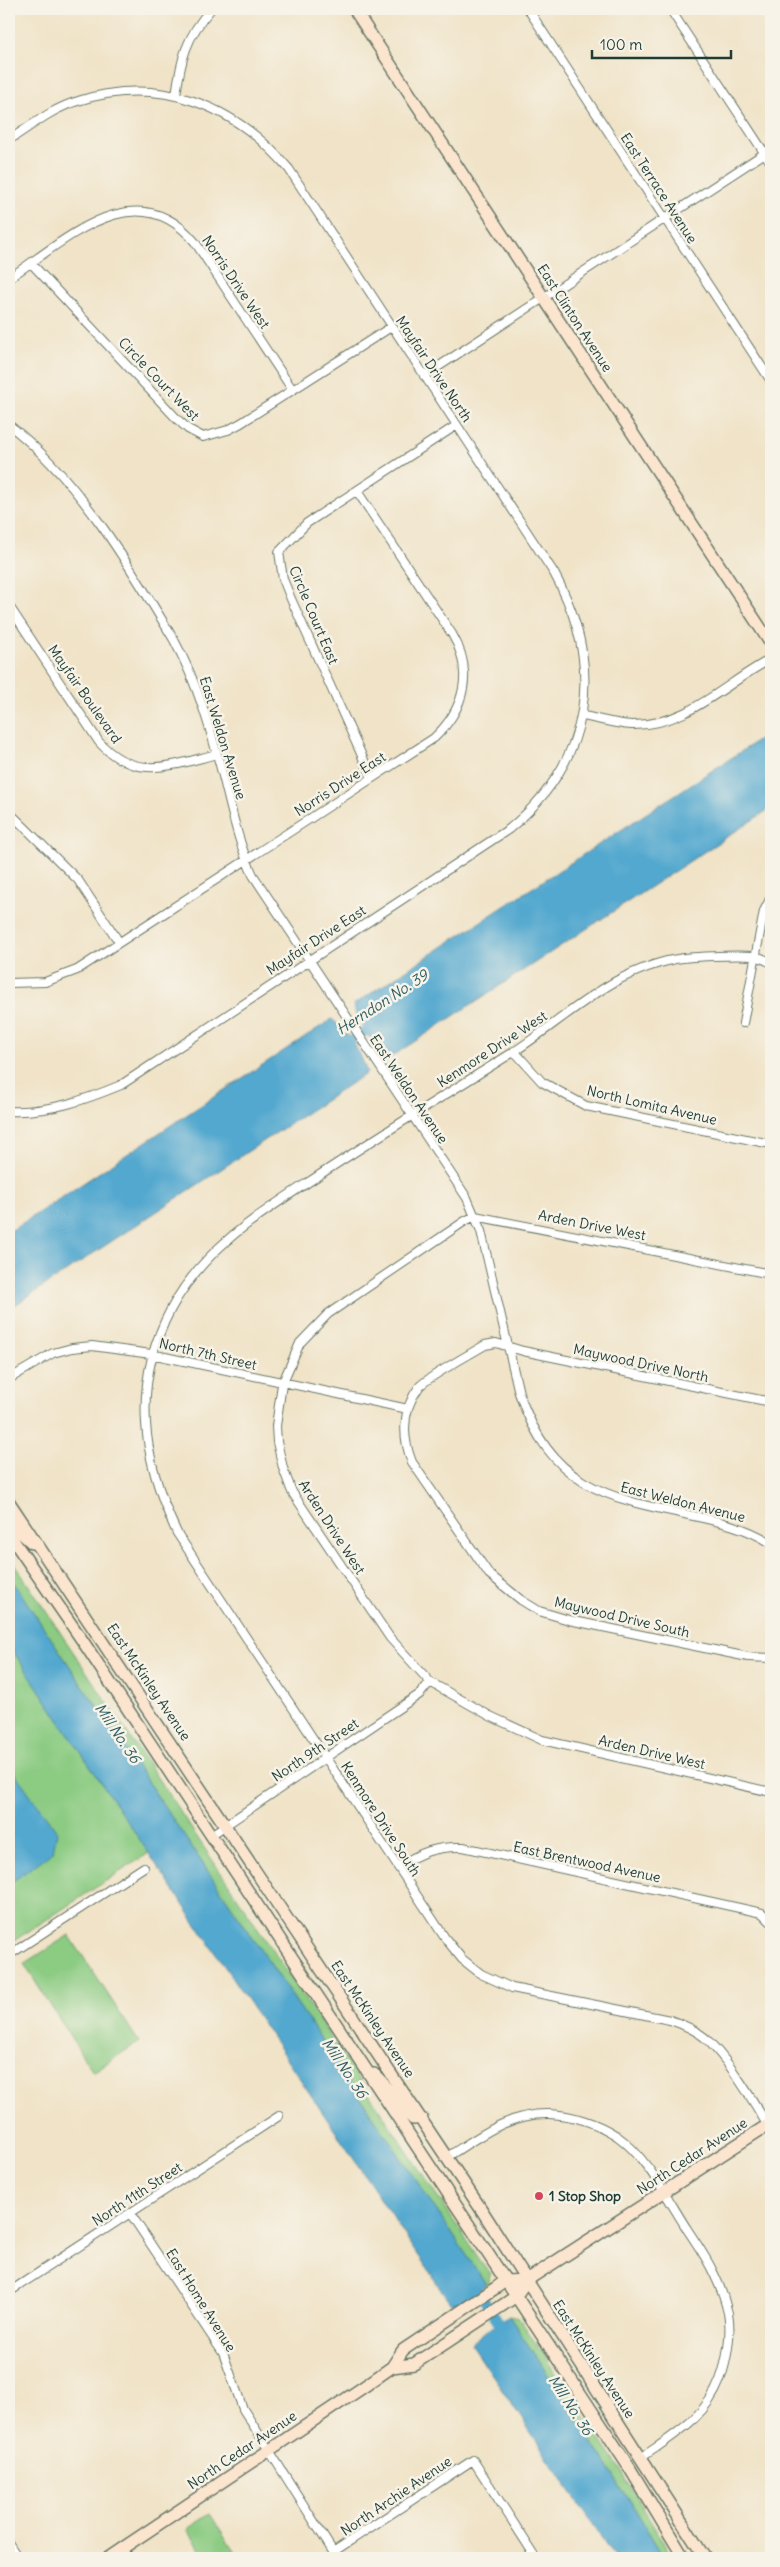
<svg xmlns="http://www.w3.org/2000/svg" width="780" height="2567" viewBox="0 0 780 2567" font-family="Delius,sans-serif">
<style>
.green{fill:#8bcb82;stroke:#55845b}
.water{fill:#52a8cf;stroke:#387282}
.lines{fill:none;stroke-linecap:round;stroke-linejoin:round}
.canal{stroke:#52a8cf;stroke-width:10}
.minor-casing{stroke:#687767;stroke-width:10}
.secondary-casing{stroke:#687767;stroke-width:14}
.minor{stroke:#fff;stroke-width:8}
.secondary{stroke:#fce5cf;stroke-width:11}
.rail-casing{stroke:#1f3d34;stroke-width:4.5}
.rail{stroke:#f7f3e8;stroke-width:2.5;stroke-dasharray:8;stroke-linecap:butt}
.poi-dot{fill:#d1495b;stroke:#f7f3e8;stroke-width:2}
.labels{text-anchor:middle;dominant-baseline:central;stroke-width:5;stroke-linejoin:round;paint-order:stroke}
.street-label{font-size:14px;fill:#1f3d34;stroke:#f7f3e8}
.poi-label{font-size:14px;font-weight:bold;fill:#1f3d34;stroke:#f7f3e8;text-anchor:start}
.water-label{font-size:15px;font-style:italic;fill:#2e5d62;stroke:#f7f3e8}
</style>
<rect width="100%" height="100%" fill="#f7f3e8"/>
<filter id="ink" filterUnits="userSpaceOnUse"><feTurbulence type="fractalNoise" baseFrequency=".02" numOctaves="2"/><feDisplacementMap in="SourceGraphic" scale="10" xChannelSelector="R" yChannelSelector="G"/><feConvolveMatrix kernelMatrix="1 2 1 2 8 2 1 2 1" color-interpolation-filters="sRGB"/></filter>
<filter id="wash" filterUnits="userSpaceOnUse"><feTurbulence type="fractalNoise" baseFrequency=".0096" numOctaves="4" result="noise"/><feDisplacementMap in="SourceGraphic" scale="20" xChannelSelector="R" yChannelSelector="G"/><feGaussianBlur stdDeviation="1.12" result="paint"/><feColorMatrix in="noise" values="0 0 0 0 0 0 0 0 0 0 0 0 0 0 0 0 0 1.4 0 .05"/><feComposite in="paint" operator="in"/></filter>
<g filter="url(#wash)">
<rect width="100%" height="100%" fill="#f0e3c7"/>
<path class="green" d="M9,1556L490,2275L489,2283L486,2284L9,1576Z
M9,1645L149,1853L9,1944Z
M69,1935L139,2042L93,2072L24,1964Z
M509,2316L519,2318L620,2469L673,2558H664L613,2474Z
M210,2514L239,2558H206L187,2529Z"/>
<path class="water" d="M771,732V808L388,1059C372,1042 360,1027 353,1005Z
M332,1019C350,1035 360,1050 367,1073L9,1309V1232Z
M9,1576L486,2284L467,2299L451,2304L9,1645Z
M9,1765L57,1832L53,1852L9,1884Z
M509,2316L613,2474L664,2558H615L471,2343L488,2329Z"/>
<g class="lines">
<path class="canal" d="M341,1047L375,1025
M470,2279L505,2332"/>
</g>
</g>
<g filter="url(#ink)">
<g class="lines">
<g class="minor-casing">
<path id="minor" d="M528,9L771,381
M670,9L771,163
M176,95C181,59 186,37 211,9
M9,140C31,126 53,108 78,101C160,75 235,105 289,169L554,573C605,666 593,760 509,829L121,1085C85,1100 48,1113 9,1111
M31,263L177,419L188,429L203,437L228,430L241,423L391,327
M9,278C65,241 136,171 195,242L292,389
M424,376L771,149
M9,425C77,477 130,566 174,640C198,684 211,731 224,780C232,812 239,845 253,875L467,1198L481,1231L519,1393C551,1485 602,1497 689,1515C718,1521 746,1527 771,1543
M9,606L99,742C135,782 172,765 217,754
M583,716C599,719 615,724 632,725C687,726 725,683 771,659
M372,778L291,599L283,579L279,552L307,523L457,425
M9,812L78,880L119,942
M771,963C766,960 760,957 754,956C737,955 688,956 672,960C656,963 634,972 618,980C581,1000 548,1030 512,1053C451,1091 390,1129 330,1168C270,1208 206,1243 171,1309C131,1384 142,1459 177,1533L445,1938L462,1959L481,1974L512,1988L670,2020C682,2024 694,2029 704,2037C728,2058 755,2104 771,2131
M9,983L45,982L77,970L434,738C465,709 474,671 452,634L357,491
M743,1023L764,911L771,897
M514,1051L542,1082L586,1106L771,1144
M771,1274L475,1216L465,1221L328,1314L300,1343L282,1384L276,1426L277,1442L283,1468L292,1492L390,1638L430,1682L490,1716L542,1740L771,1792
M9,1379L53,1353L72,1348L92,1346L151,1354L408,1409
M771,1402L523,1351L496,1343L485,1345C472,1353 426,1378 419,1387C402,1410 402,1437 412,1462L489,1574L521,1600L539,1611L569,1620L748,1657L771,1658
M211,1835L420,1694L430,1682
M398,1867C420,1852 437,1846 463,1847L762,1913L771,1922
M9,1955L144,1867
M447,2157C479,2137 509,2113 549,2114C572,2115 597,2123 617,2136C647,2157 667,2198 687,2229C696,2243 707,2258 714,2274C720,2286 725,2300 728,2313C732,2333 727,2361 720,2380C706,2418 672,2436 641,2458
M130,2213L223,2353L243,2409L337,2558
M9,2292L279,2116
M9,2544L18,2558
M333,2552L473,2460L533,2553L525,2558"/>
</g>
<g class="secondary-casing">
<path id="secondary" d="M354,9L771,644
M9,1502L481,2209L705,2558
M9,1516L21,1533L32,1543
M9,1534L82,1640L629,2467L684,2558
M374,2074C391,2089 398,2106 413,2119H422
M392,2367L414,2364L515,2297L527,2280L771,2123
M108,2558L362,2388L392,2367L403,2350L497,2287L505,2281L527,2280"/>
</g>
<use href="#minor" class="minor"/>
<use href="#secondary" class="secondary"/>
<g class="rail-casing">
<path id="rail" d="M9,2556L10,2558"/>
</g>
<use href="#rail" class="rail"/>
</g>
</g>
<circle class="poi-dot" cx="539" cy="2196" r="5"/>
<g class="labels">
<g class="street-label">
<text transform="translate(659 188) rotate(57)">East Terrace Avenue</text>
<text transform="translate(236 282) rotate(56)">Norris Drive West</text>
<text transform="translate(575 318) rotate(57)">East Clinton Avenue</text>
<text transform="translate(434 369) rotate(56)">Mayfair Drive North</text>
<text transform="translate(159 379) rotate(46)">Circle Court West</text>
<text transform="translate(314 615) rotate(67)">Circle Court East</text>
<text transform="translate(85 694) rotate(55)">Mayfair Boulevard</text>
<text transform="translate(223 738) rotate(73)">East Weldon Avenue</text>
<text transform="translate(340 784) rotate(-33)">Norris Drive East</text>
<text transform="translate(316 940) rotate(-33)">Mayfair Drive East</text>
<text transform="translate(492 1049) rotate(-33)">Kenmore Drive West</text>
<text transform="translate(409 1089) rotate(56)">East Weldon Avenue</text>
<text transform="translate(652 1105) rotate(13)">North Lomita Avenue</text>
<text transform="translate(592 1225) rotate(11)">Arden Drive West</text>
<text transform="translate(208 1354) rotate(13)">North 7th Street</text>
<text transform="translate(641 1363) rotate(12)">Maywood Drive North</text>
<text transform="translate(683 1502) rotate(14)">East Weldon Avenue</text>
<text transform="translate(332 1527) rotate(57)">Arden Drive West</text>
<text transform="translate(622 1617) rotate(13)">Maywood Drive South</text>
<text transform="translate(149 1682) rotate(56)">East McKinley Avenue</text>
<text transform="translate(315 1750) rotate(-34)">North 9th Street</text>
<text transform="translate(652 1752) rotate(13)">Arden Drive West</text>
<text transform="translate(381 1819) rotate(57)">Kenmore Drive South</text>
<text transform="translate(587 1862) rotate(12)">East Brentwood Avenue</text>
<text transform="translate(373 2019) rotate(56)">East McKinley Avenue</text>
<text transform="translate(692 2156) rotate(-33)">North Cedar Avenue</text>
<text transform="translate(137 2194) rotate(-33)">North 11th Street</text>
<text transform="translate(201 2300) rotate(58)">East Home Avenue</text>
<text transform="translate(594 2359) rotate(57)">East McKinley Avenue</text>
<text transform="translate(242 2450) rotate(-34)">North Cedar Avenue</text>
<text transform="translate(396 2496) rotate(-34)">North Archie Avenue</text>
</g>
<g class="poi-label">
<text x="549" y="2196">1 Stop Shop</text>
</g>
<g class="water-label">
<text transform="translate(382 1002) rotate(-33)">Herndon No. 39</text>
<text transform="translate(118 1733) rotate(56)">Mill No. 36</text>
<text transform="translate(345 2068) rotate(56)">Mill No. 36</text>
<text transform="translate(571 2405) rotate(57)">Mill No. 36</text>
</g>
</g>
<rect width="780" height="2567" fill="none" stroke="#f7f3e8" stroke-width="30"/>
<path d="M592 50v8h139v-8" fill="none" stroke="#1f3d34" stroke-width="2.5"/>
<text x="600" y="50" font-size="15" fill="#1f3d34" stroke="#f7f3e8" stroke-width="4" paint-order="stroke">100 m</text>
</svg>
